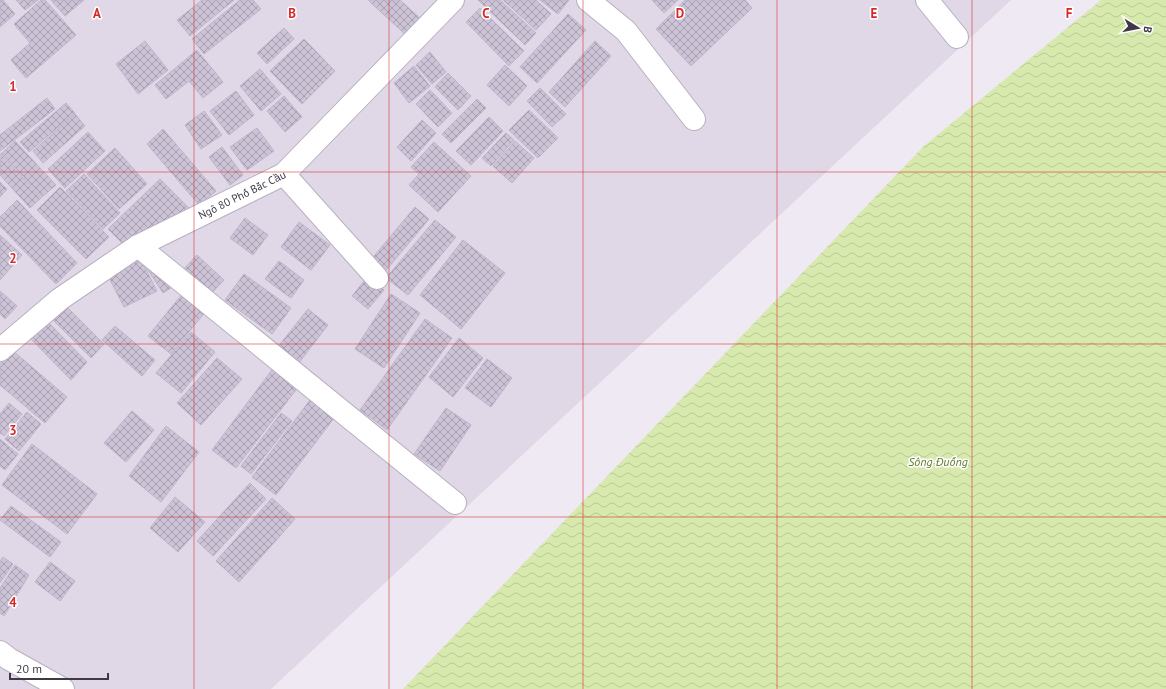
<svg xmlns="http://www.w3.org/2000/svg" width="1166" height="689" viewBox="0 0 1166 689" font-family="'PT Sans',sans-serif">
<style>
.residential{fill:#e0d8e6}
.water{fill:url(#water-waves)}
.building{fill:url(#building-cross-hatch);stroke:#c0b4cd}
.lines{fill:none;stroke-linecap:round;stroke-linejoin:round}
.minor-casing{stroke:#b8b0c0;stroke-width:24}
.minor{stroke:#fff;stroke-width:22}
.grid{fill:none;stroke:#d62828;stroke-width:1;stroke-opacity:0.55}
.labels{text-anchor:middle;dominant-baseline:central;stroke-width:3;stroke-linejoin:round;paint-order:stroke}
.street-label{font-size:11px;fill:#3f3846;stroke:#fff}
.water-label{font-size:12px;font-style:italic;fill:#637930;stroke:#fff}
.grid-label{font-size:13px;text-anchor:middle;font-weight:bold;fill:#d62828;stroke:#fff;stroke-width:3;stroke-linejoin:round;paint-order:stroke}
</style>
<defs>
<pattern id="water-waves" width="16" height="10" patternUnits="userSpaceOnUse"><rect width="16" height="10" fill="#d7e9ac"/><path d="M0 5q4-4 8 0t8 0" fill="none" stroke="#bac995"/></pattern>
<pattern id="building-cross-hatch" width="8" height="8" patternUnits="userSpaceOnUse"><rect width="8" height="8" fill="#ccc3d6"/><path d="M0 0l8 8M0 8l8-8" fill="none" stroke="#a79faf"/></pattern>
</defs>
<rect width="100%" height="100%" fill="#efe9f3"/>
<path class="residential" d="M0,0H1011L271,689H0Z"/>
<path class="water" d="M1101,0H1166V689H403L924,146Z"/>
<path class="building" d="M0,0H3L15,14L0,27Z
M16,0H38L25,10Z
M41,0H45L76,35L26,78L11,60L30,43L14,24Z
M51,0H84L65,16Z
M202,0H234L190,36L177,20Z
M240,0H253L261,9L204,54L192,39Z
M369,0H400L423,21L408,37L369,1Z
M478,0H500L536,33L525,45Z
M503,0H536L551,14L536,30Z
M540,0H569L558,14Z
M652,0H678L664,13Z
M685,0H745L752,8L691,66L656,29Z
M480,8L524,51L509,66L466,22Z
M568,14L586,30L537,83L520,67Z
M284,28L294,39L267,64L257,53Z
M304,39L335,71L302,104L270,71Z
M145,41L168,70L138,94L116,64Z
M595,41L611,56L565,107L549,92Z
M197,50L223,82L203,98L189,81L166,99L155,85Z
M430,52L446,72L432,84L416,65Z
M505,65L527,86L509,106L487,85Z
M414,66L430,86L409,103L394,83Z
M260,69L281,94L261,111L240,86Z
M448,73L471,96L458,110L435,87Z
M540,88L566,114L552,127L527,101Z
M430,90L452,113L438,127L416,104Z
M236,91L254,115L229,135L210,111Z
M284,96L302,117L285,132L267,111Z
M47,98L55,109L0,151V135Z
M477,99L486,108L451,143L442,134Z
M66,103L75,113L29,152L20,142Z
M529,110L558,138L538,158L509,130Z
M204,111L222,135L201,149L185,125Z
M75,114L85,126L43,163L33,151Z
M489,117L503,131L471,165L456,151Z
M422,120L436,133L411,161L397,147Z
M257,128L274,151L247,170L230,147Z
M163,129L216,191L199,205L147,144Z
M88,132L105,151L65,188L48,169Z
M506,133L514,140L491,166L482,158Z
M15,141L56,185L42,197L2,153Z
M515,141L534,158L512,183L493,166Z
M434,142L471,176L438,212L409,185L419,174L411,167Z
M222,147L243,175L230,185L209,157Z
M115,148L147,184L119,209L87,174Z
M1,153L41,198L30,208L0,175Z
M84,174L120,213L103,229L66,191Z
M160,179L196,215L122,243L108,229Z
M0,182L7,189L0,197Z
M60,187L109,237L86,259L37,210Z
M17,200L77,263L56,284L0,226V217Z
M415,207L429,219L383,274L369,262Z
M245,218L268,235L253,255L230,238Z
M435,220L456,237L408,295L386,278Z
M299,222L330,245L311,270L281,247Z
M0,235L22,255L0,280Z
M463,240L505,273L461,329L420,295Z
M197,255L224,280L208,297L181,272Z
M140,258L157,291L124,307L107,274Z
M152,259L171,288L163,293L144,264Z
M279,261L304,280L291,298L265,279Z
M244,274L291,308L272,334L225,300Z
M368,276L384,290L368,309L352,296Z
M0,291L17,306L5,319L0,314Z
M183,293L206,311L171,354L148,336Z
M391,294L420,313L384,368L355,349Z
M65,305L104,344L91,358L51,318Z
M308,309L328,325L298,364L277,348Z
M425,319L452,338L387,430L360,410Z
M48,322L87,362L71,380L31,339Z
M115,326L155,360L142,376L102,340Z
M191,332L215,352L181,393L156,373Z
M459,338L483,358L453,397L429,377Z
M12,350L67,397L45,423L0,385V364Z
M217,358L242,379L201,425L177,403Z
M487,359L512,378L491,407L465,388Z
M274,367L299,386L236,468L212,450Z
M313,396L337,414L276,495L252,477Z
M9,403L22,414L4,436L0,433V414Z
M446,408L471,425L440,471L414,454Z
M132,411L154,430L126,462L104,443Z
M27,412L41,424L19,451L5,439Z
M281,413L292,421L251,474L241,466Z
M166,426L199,452L161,502L129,476Z
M0,439L18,454L5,470L0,466Z
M32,444L97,494L67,534L2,485Z
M250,483L266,499L213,556L197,541Z
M175,497L205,522L178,552L150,528Z
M272,498L295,519L239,582L216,561Z
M11,506L61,542L50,557L0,520Z
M3,557L13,564L0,583V561Z
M50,562L75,581L60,601L35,582Z
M15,565L29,575L4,616L0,613V588Z"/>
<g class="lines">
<g class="minor-casing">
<g id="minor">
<path d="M588,0L626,31L694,119"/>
<path d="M927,0L957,37"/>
<path d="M284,174L377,278"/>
<path d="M138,246L455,503"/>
<path id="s1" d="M0,350L60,299L138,246L284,174L453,0"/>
<path d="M0,652L9,659L63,689"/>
</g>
</g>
<use href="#minor" class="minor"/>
</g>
<path class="grid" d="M194,0V689M389,0V689M583,0V689M777,0V689M972,0V689M0,172H1166M0,344H1166M0,517H1166"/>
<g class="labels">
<g class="street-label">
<text stroke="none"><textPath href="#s1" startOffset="289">Ngõ 80 Phố Bắc Cầu</textPath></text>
</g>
<g class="water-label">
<text x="938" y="461">Sông Đuống</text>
</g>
</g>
<g class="grid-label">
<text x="97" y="18">A</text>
<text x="292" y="18">B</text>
<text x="486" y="18">C</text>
<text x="680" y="18">D</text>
<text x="874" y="18">E</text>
<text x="1069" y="18">F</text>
<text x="13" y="91">1</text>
<text x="13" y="263">2</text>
<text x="13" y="435">3</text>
<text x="13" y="607">4</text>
</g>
<g transform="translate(1138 28) rotate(100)" stroke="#ffffff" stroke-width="3" paint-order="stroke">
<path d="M0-3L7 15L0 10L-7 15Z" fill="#3f3846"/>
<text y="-6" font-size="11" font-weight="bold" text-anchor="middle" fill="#3f3846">B</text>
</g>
<path d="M10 673v6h98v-6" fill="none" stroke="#3f3846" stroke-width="2"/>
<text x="16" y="673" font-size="12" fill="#3f3846" stroke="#ffffff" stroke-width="3" paint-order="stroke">20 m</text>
</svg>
